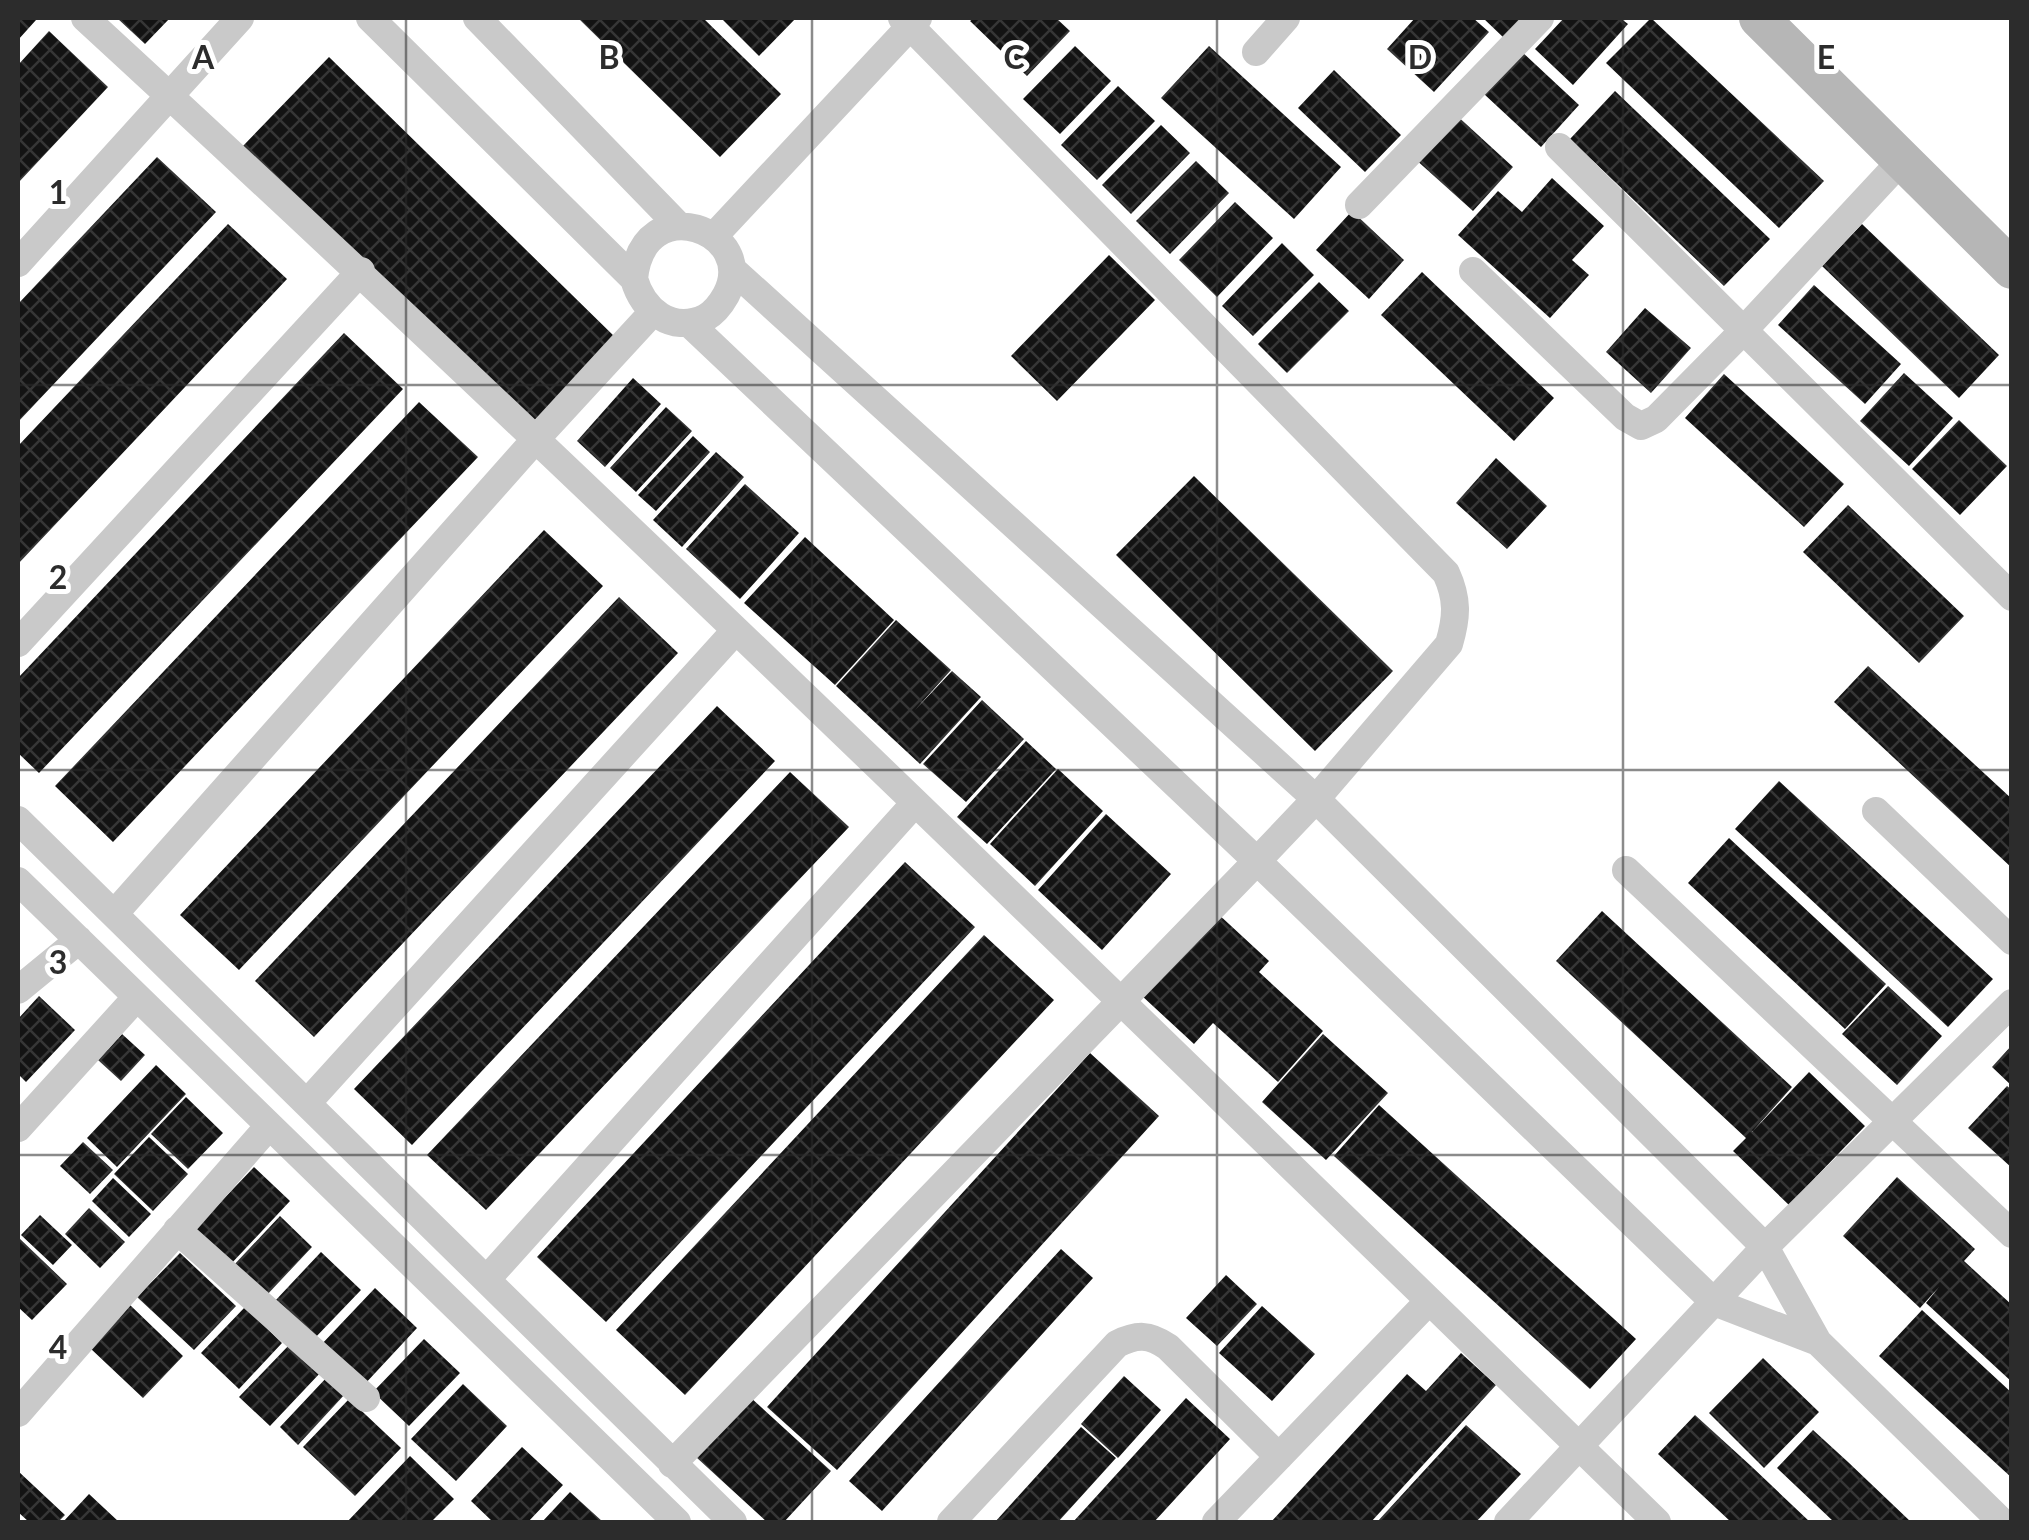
<svg xmlns="http://www.w3.org/2000/svg" width="2029" height="1540" viewBox="0 0 2029 1540" font-family="Lato,sans-serif">
<style>
.building{fill:url(#building-cross-hatch)}
.lines{fill:none;stroke-linecap:round;stroke-linejoin:round}
.street{stroke:#c9c9c9;stroke-width:28}
.secondary{stroke:#b6b6b6;stroke-width:40}
.grid{fill:none;stroke:#2c2c2c;stroke-width:2.5;stroke-opacity:0.55}
.grid-label{font-size:32px;text-anchor:middle;font-weight:bold;fill:#2c2c2c;stroke:#fff;stroke-width:10;stroke-linejoin:round;paint-order:stroke}
</style>
<defs>
<pattern id="building-cross-hatch" width="8" height="8" patternUnits="userSpaceOnUse" patternTransform="scale(2.5)"><rect width="8" height="8" fill="#131313"/><path d="M0 0l8 8M0 8l8-8" fill="none" stroke="#363636"/></pattern>
</defs>
<rect width="100%" height="100%" fill="#fff"/>
<path class="building" d="M18,18L36,20L18,40Z
M117,18H170L145,44Z
M578,18H703L781,94L720,157Z
M721,18H796L759,56Z
M974,18H1056L1070,31L1027,76L970,21Z
M1415,18H1473L1489,32L1434,92L1387,49Z
M1483,18H1523L1504,38Z
M1564,18H1620L1628,24L1573,85L1535,49Z
M1651,18L1824,181L1779,228L1606,63Z
M49,31L108,87L18,183V65Z
M1075,46L1111,81L1060,134L1023,99Z
M1209,46L1341,167L1294,219L1161,98Z
M1522,52L1579,105L1541,147L1484,94Z
M329,57L616,338L530,425L243,146Z
M1334,70L1401,135L1365,172L1298,108Z
M1118,86L1155,121L1097,180L1061,145Z
M1615,91L1770,239L1724,286L1570,139Z
M1454,113L1513,167L1473,211L1414,158Z
M1161,125L1190,153L1131,214L1102,185Z
M157,157L216,212L18,422V304Z
M1196,161L1229,193L1170,254L1136,221Z
M1552,178L1604,226L1572,260L1589,275L1550,318L1458,235L1498,191L1522,212Z
M1235,202L1273,238L1217,297L1179,260Z
M1352,211L1404,260L1369,299L1316,250Z
M228,224L287,279L18,564V446Z
M1862,224L1999,355L1959,398L1822,266Z
M1282,243L1314,275L1253,336L1222,306Z
M1109,255L1155,300L1057,401L1011,356Z
M1422,272L1554,398L1514,441L1381,315Z
M1319,282L1349,311L1287,373L1258,344Z
M1814,285L1901,364L1865,404L1778,325Z
M1645,308L1691,348L1651,393L1606,352Z
M344,333L403,389L39,773L18,753V678Z
M1904,373L1953,418L1909,466L1860,421Z
M1724,374L1844,484L1804,527L1685,418Z
M633,378L661,404L605,467L577,441Z
M419,402L478,457L113,842L55,786Z
M666,407L692,431L636,492L610,468Z
M1959,420L2007,466L1960,515L1912,469Z
M693,436L710,452L656,511L638,495Z
M716,452L744,477L682,547L653,520Z
M1496,458L1547,506L1507,549L1456,503Z
M1194,476L1393,671L1315,751L1116,555Z
M745,484L799,533L740,599L686,549Z
M1848,505L1964,616L1919,663L1803,552Z
M544,530L603,586L239,970L180,915Z
M805,537L894,620L835,685L744,603Z
M619,597L678,653L314,1037L255,981Z
M896,620L951,670L915,710L952,671L981,697L920,764L836,686Z
M1868,666L2012,799V868L1834,702Z
M982,700L1024,739L966,802L923,764Z
M717,706L775,761L412,1145L354,1089Z
M1026,741L1056,769L987,844L957,817Z
M1058,769L1103,811L1035,886L990,844Z
M790,772L849,827L486,1210L427,1155Z
M1779,781L1993,979L1948,1027L1735,829Z
M1106,814L1171,874L1102,950L1038,890Z
M1729,838L1886,984L1845,1029L1688,883Z
M905,862L975,927L606,1322L537,1257Z
M1602,911L1792,1087L1752,1132L1809,1072L1865,1126L1789,1205L1733,1151L1746,1138L1556,961Z
M1216,912L1269,961L1259,972L1323,1031L1278,1082L1213,1023L1194,1044L1141,995Z
M984,935L1054,1000L685,1395L616,1330Z
M1888,986L1942,1036L1897,1085L1842,1034Z
M39,996L75,1030L26,1082L18,1074V1019Z
M122,1034L145,1055L121,1081L98,1060Z
M1323,1034L1388,1093L1326,1160L1262,1102Z
M2012,1045V1086L1992,1067Z
M1090,1053L1159,1116L837,1470L767,1407Z
M156,1065L186,1094L117,1167L87,1138Z
M2007,1086L2012,1090V1168L1968,1128Z
M186,1097L223,1133L188,1169L151,1134Z
M1379,1105L1636,1339L1590,1389L1334,1156Z
M149,1137L188,1174L153,1211L114,1174Z
M83,1142L113,1170L90,1194L60,1166Z
M254,1167L290,1201L230,1265L193,1231Z
M1897,1177L1975,1249L1964,1261L2012,1305V1382L1926,1303L1939,1287L1920,1308L1843,1236Z
M113,1178L151,1214L129,1237L92,1201Z
M89,1208L125,1242L100,1268L65,1234Z
M40,1215L72,1245L53,1265L21,1235Z
M280,1216L312,1247L265,1297L232,1267Z
M18,1237L67,1284L32,1320L18,1307Z
M1061,1249L1093,1278L882,1511L849,1481Z
M321,1252L361,1290L313,1340L274,1302Z
M180,1253L236,1306L194,1350L137,1297Z
M1226,1275L1257,1304L1217,1346L1186,1318Z
M375,1288L417,1328L363,1386L320,1346Z
M130,1305L183,1356L143,1398L90,1348Z
M1262,1306L1315,1354L1272,1401L1219,1353Z
M245,1307L282,1343L239,1389L201,1353Z
M1922,1310L2012,1393V1478L1879,1356Z
M424,1339L460,1373L409,1426L373,1392Z
M291,1343L321,1372L270,1426L239,1397Z
M1461,1353L1496,1385L1371,1522H1271L1407,1374L1426,1391Z
M1763,1358L1819,1412L1764,1468L1709,1413Z
M328,1376L346,1393L298,1445L280,1427Z
M1124,1376L1161,1410L1118,1458L1081,1424Z
M463,1384L507,1426L456,1481L411,1439Z
M750,1397L831,1471L784,1522H767L696,1457Z
M1186,1398L1230,1439L1154,1522H1073Z
M349,1399L401,1448L355,1496L303,1447Z
M1695,1415L1751,1466L1810,1522H1731L1658,1454Z
M1466,1425L1521,1474L1476,1522H1377Z
M1081,1427L1116,1458L1058,1522H995Z
M1813,1430L1848,1462L1911,1522H1834L1777,1468Z
M522,1447L563,1485L528,1522H493L471,1501Z
M410,1456L454,1499L431,1522H347Z
M18,1471L65,1515L58,1522H29L18,1512Z
M570,1492L603,1522H542Z
M89,1494L119,1522H63Z"/>
<g class="lines">
<path class="street" d="M85,18C619,509 1137,1017 1657,1522
M370,18L634,279C643,310 671,334 705,318C714,313 721,304 726,295C760,231 643,187 634,279
M477,18L678,225
M1256,52L1286,18
M1559,147L2012,597
M1359,205L1540,18
M714,236L918,18
M18,263L240,18
M732,269L1316,799L1765,1247L1818,1342L2002,1522
M1473,271L1625,417L1641,426L1656,419L1743,331L1903,159
M689,323L1257,861L1714,1302L1818,1342
M18,643L361,271
M1876,811L2012,941
M18,820L733,1522
M1626,870L2012,1234
M18,881L677,1522
M114,914L535,440L652,313
M18,990L79,940
M307,1103L736,630
M18,1128L136,998
M177,1230L366,1398
M487,1279L915,803
M18,1413L269,1126
M672,1464L1257,861L1316,799L1449,644C1457,617 1458,599 1446,573L902,18
M951,1522L1117,1344C1137,1334 1149,1334 1168,1347L1279,1457
M1216,1522L1429,1301
M1508,1522L1765,1247L2012,1003"/>
<path class="secondary" d="M1759,18L2012,269"/>
</g>
<path class="grid" d="M406,18V1522M812,18V1522M1217,18V1522M1623,18V1522M18,385H2012M18,770H2012M18,1155H2012"/>
<g class="grid-label">
<text x="203" y="69">A</text>
<text x="609" y="69">B</text>
<text x="1014" y="69">C</text>
<text x="1420" y="69">D</text>
<text x="1826" y="69">E</text>
<text x="58" y="204">1</text>
<text x="58" y="589">2</text>
<text x="58" y="974">3</text>
<text x="58" y="1359">4</text>
</g>
<rect width="2029" height="1540" fill="none" stroke="#2c2c2c" stroke-width="40"/>
</svg>
